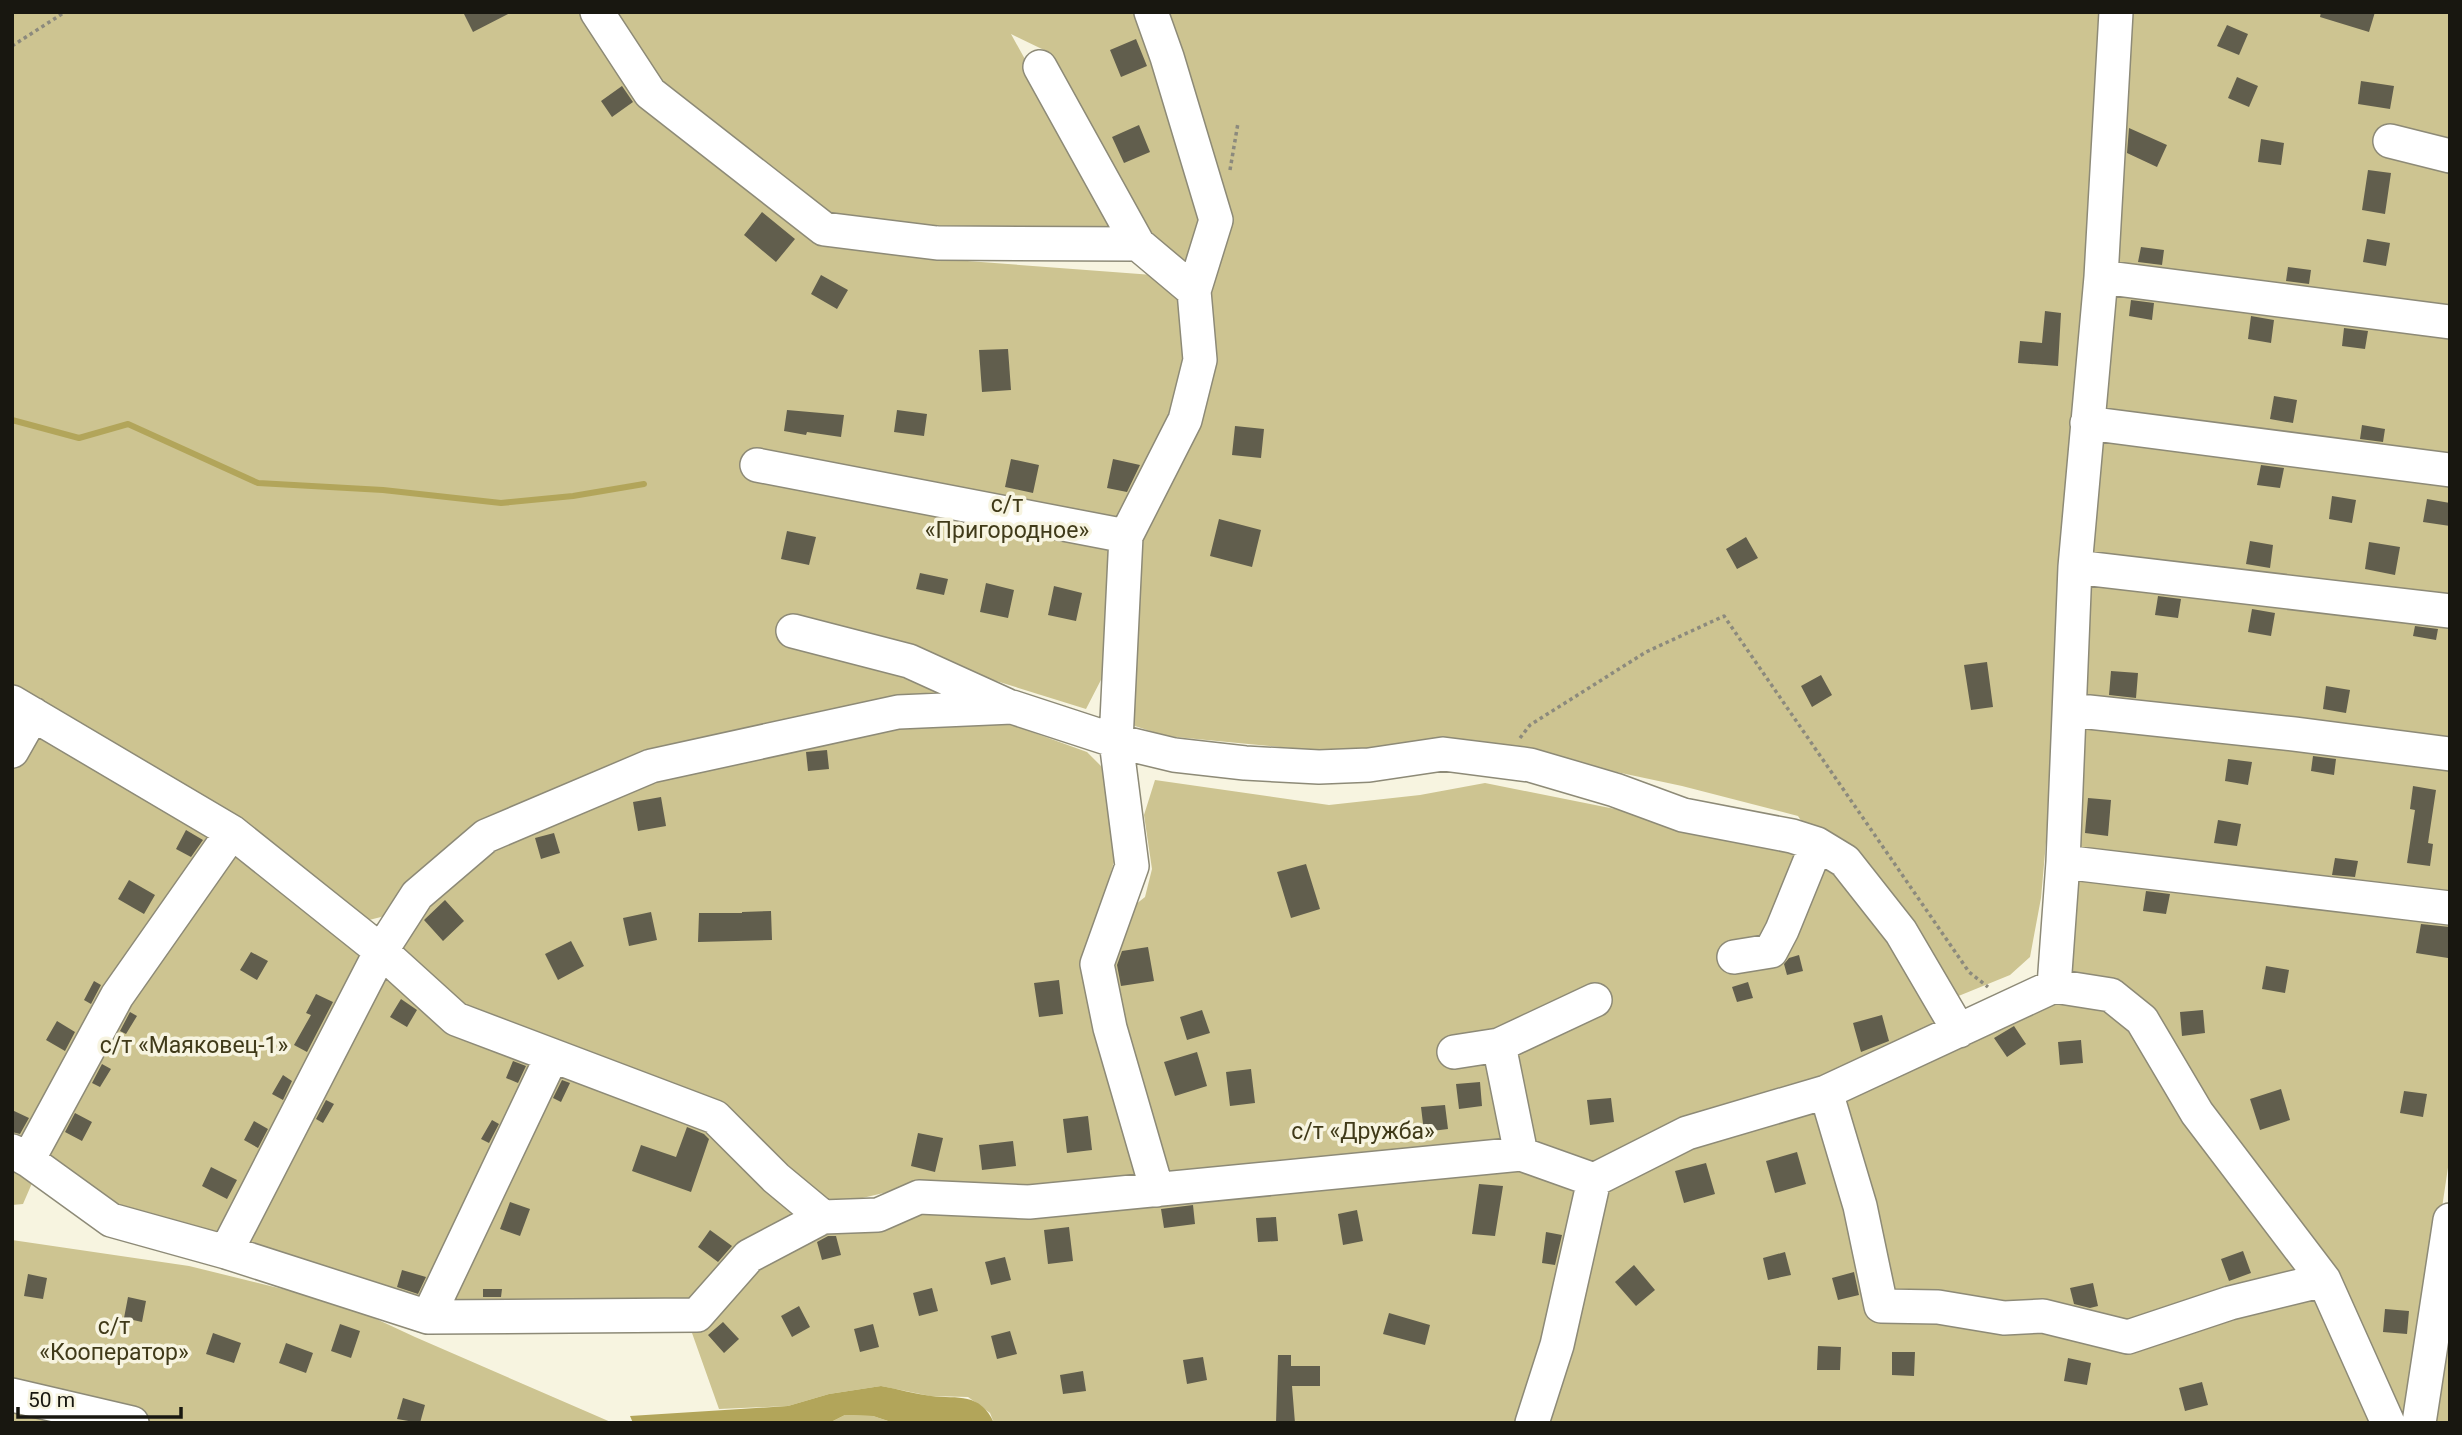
<svg xmlns="http://www.w3.org/2000/svg" width="2462" height="1435" viewBox="0 0 2462 1435" font-family="Roboto,sans-serif">
<style>
.green{fill:#cdc491;fill-rule:evenodd}
.water{fill:#b2a55a}
.lines{fill:none;stroke-linecap:round;stroke-linejoin:round}
.stream{stroke:#b2a55a;stroke-width:6}
.building{fill:#615e4d}
.minor-casing{stroke:#8d8a77;stroke-width:36}
.path{stroke:#8c8a7d;stroke-width:3.5;stroke-dasharray:3.5 3.5;stroke-linecap:butt}
.minor{stroke:#fff;stroke-width:33}
.labels{text-anchor:middle;dominant-baseline:central;stroke-width:7;stroke-linejoin:round;paint-order:stroke}
.park-label{font-size:23px;fill:#403a19;stroke:#f7f4e0}
</style>
<rect width="100%" height="100%" fill="#f7f4e0"/>
<path class="green" d="M12,12H584L641,97L819,246L927,258L1153,275L1134,252L828,218L657,86L609,12H2106L2092,228L2110,235L2122,12H2450V1154L2410,1423H994L990,1413L968,1397L930,1396L881,1386L829,1394L788,1406L719,1409L692,1333L755,1262L822,1228L878,1225L902,1211L896,1190L829,1206L783,1169L721,1105L534,1038L528,1056L716,1124L803,1215L746,1251L694,1307L433,1314L117,1208L42,1160L23,1204L12,1205V713L214,837L381,962L403,931L444,886L497,843L656,773L844,741L841,712L646,750L491,821L415,887L389,915L357,923L236,826L180,790L12,691ZM1011,34L1044,50L1139,226L1161,255L1124,238ZM1136,612L1124,709L1126,723L1165,736L1323,751L1476,742L1682,786L1798,816L1808,831L1620,810L1485,783L1420,795L1329,805L1155,780L1144,815L1152,869L1145,897L1091,940L1118,848L1106,771L1087,752L985,715L948,691L787,635L789,623L910,654L1086,709ZM2056,730L2078,733L2061,995L1954,1045L1934,1006L2010,975L2030,957L2041,898Z
M12,1240L189,1266L344,1304L415,1337L613,1423H12Z
M2450,1305V1423H2432Z
M845,1415L873,1416L894,1423H829Z"/>
<path class="water" d="M881,1386C898,1389 915,1394 931,1396C958,1399 980,1392 994,1423H894L873,1416L845,1415L829,1423H633L630,1416L788,1406L829,1394Z"/>
<g class="lines">
<path class="stream" d="M12,420L79,438L128,424L258,483L383,490L501,503L573,496L644,484"/>
</g>
<path class="building" d="M463,12H512L473,32Z
M2321,12H2375L2369,32L2320,17Z
M2227,25L2248,34L2239,55L2217,46Z
M1136,39L1147,66L1121,77L1110,50Z
M2237,77L2258,86L2249,107L2228,98Z
M2361,81L2394,86L2390,109L2358,104Z
M622,86L633,102L612,117L601,101Z
M1139,125L1150,152L1124,163L1112,137Z
M2129,128L2167,145L2157,167L2127,153Z
M2261,139L2284,143L2281,165L2258,162Z
M2368,170L2391,173L2385,214L2362,210Z
M762,212L795,239L776,262L744,235Z
M2367,239L2390,243L2386,266L2363,262Z
M2141,247L2164,250L2162,265L2138,262Z
M2288,267L2311,270L2309,284L2286,281Z
M821,275L848,290L837,309L811,294Z
M2131,300L2154,303L2152,320L2129,316Z
M2045,311L2061,313L2058,366L2018,363L2020,341L2042,343Z
M2251,316L2274,320L2271,343L2248,339Z
M2344,328L2368,331L2365,349L2342,346Z
M1008,349L1011,390L982,392L979,350Z
M2274,396L2297,400L2293,423L2270,419Z
M787,410L844,415L841,437L807,432L806,435L784,431Z
M897,410L927,414L924,436L894,432Z
M2362,425L2385,429L2383,442L2360,439Z
M1235,426L1264,429L1261,458L1232,455Z
M1011,459L1039,465L1033,493L1005,487Z
M1113,459L1140,465L1127,492L1107,488Z
M2261,465L2284,468L2280,488L2257,485Z
M2332,496L2356,500L2352,523L2329,519Z
M2427,499L2450,503V526L2423,522Z
M1219,519L1261,530L1252,567L1210,556Z
M787,531L816,537L809,565L781,559Z
M1746,537L1758,558L1737,569L1726,549Z
M2250,541L2273,545L2270,568L2246,564Z
M2369,542L2400,547L2395,575L2365,569Z
M920,573L948,579L944,595L916,589Z
M986,583L1014,590L1008,618L980,612Z
M1054,586L1082,593L1076,621L1048,615Z
M2158,596L2181,599L2178,618L2155,615Z
M2252,609L2275,613L2271,636L2248,632Z
M2415,626L2438,629L2436,640L2413,636Z
M1987,662L1993,707L1971,710L1964,665Z
M2111,671L2138,673L2136,698L2109,695Z
M1821,675L1832,695L1812,707L1801,686Z
M2326,686L2350,690L2346,713L2323,709Z
M827,750L829,769L808,771L806,752Z
M2313,756L2336,759L2334,775L2311,771Z
M2228,759L2252,762L2248,785L2225,781Z
M2413,786L2436,790L2428,843L2433,844L2430,866L2407,863L2415,810L2410,809Z
M661,797L666,826L638,831L633,802Z
M2088,798L2111,800L2108,836L2085,833Z
M2218,820L2241,824L2237,846L2214,843Z
M186,830L203,840L191,857L176,849Z
M554,833L560,853L541,859L535,838Z
M2335,858L2358,861L2355,877L2332,875Z
M1306,864L1320,909L1291,918L1277,872Z
M129,880L155,895L144,914L118,899Z
M2146,891L2170,894L2166,914L2143,911Z
M445,900L464,921L443,941L424,920Z
M771,911L772,940L698,942L699,913H742V912Z
M651,912L657,940L629,946L623,918Z
M2421,924L2450,927L2448,958L2416,953Z
M571,941L584,966L558,980L545,954Z
M1148,947L1154,981L1121,986L1117,965L1122,951Z
M251,952L268,961L257,980L240,970Z
M1799,955L1803,971L1787,975L1784,964L1789,958Z
M2266,966L2289,970L2285,993L2262,989Z
M1059,980L1063,1014L1039,1017L1034,983Z
M94,981L101,985L91,1004L84,1000Z
M1748,982L1753,998L1737,1002L1732,987Z
M316,994L333,1002L307,1052L294,1045L311,1015L306,1013Z
M401,999L417,1010L407,1027L390,1017Z
M1202,1010L1210,1033L1187,1040L1180,1017Z
M2203,1010L2205,1033L2182,1036L2180,1012Z
M130,1012L137,1016L126,1034L120,1031Z
M1882,1015L1889,1041L1861,1052L1853,1023Z
M57,1021L75,1032L65,1051L46,1040Z
M2014,1026L2026,1044L2007,1057L1994,1038Z
M2081,1040L2083,1063L2060,1065L2058,1042Z
M1197,1052L1207,1086L1175,1096L1164,1062Z
M513,1061L526,1066L518,1083L506,1078Z
M102,1064L111,1069L100,1087L92,1083Z
M1251,1069L1255,1103L1230,1106L1226,1072Z
M283,1075L292,1081L283,1100L272,1094Z
M562,1080L570,1083L561,1102L553,1098Z
M1480,1082L1482,1106L1459,1109L1456,1084Z
M2281,1089L2290,1120L2260,1130L2250,1099Z
M2404,1091L2427,1094L2423,1117L2400,1113Z
M1611,1098L1614,1122L1590,1125L1587,1100Z
M326,1100L334,1104L323,1123L316,1119Z
M1445,1105L1448,1129L1424,1132L1421,1107Z
M12,1110L29,1118L20,1134L12,1132Z
M75,1113L92,1122L82,1141L65,1132Z
M1088,1116L1092,1150L1067,1153L1063,1119Z
M492,1120L499,1124L489,1143L481,1139Z
M254,1121L268,1129L258,1148L244,1140Z
M687,1127L704,1134L709,1139L691,1192L632,1171L641,1145L676,1157Z
M918,1133L943,1138L935,1172L911,1166Z
M1013,1141L1016,1166L982,1170L979,1145Z
M1797,1152L1806,1184L1775,1193L1766,1161Z
M1706,1163L1715,1194L1684,1203L1675,1171Z
M211,1167L237,1180L227,1199L202,1186Z
M1479,1184L1503,1186L1495,1236L1472,1234Z
M510,1202L530,1209L520,1236L500,1229Z
M1193,1205L1195,1224L1164,1228L1161,1209Z
M1357,1210L1363,1241L1343,1245L1338,1214Z
M1276,1217L1278,1241L1258,1242L1256,1218Z
M1069,1227L1073,1261L1048,1264L1044,1230Z
M710,1230L732,1246L718,1262L698,1247Z
M1546,1232L1562,1235L1555,1265L1542,1263Z
M828,1236H836L841,1255L822,1260L817,1242Z
M2243,1251L2251,1273L2229,1281L2221,1259Z
M1785,1252L1791,1275L1768,1280L1763,1258Z
M1005,1257L1011,1280L991,1285L985,1262Z
M1634,1265L1655,1290L1636,1306L1615,1282Z
M402,1270L426,1277L418,1294L397,1287Z
M1854,1272L1859,1295L1838,1300L1832,1278Z
M28,1274L47,1278L43,1299L24,1296Z
M2093,1283L2098,1306L2090,1308L2074,1304L2070,1288Z
M932,1288L938,1311L919,1316L913,1293Z
M483,1289H502L501,1297H483Z
M128,1297L146,1301L142,1322L124,1318Z
M799,1306L810,1327L792,1337L781,1316Z
M2385,1309L2409,1311L2407,1334L2383,1332Z
M1389,1313L1430,1325L1425,1345L1383,1334Z
M723,1322L739,1339L724,1353L708,1335Z
M340,1324L360,1331L351,1358L331,1351Z
M873,1324L879,1347L860,1352L854,1329Z
M1010,1331L1017,1354L997,1359L991,1336Z
M213,1333L241,1343L234,1363L206,1354Z
M286,1343L313,1353L306,1373L279,1363Z
M1818,1346L1841,1347L1840,1370H1817Z
M1892,1352H1915L1914,1376L1892,1375Z
M1278,1355H1291V1366H1320V1386H1292L1295,1423H1276Z
M1203,1357L1207,1380L1187,1384L1183,1360Z
M2068,1358L2091,1363L2087,1385L2064,1381Z
M1083,1371L1086,1391L1063,1394L1060,1375Z
M2202,1382L2208,1405L2185,1411L2179,1388Z
M403,1398L425,1405L420,1423L397,1419Z"/>
<g class="lines">
<g class="minor-casing">
<path id="minor" d="M597,12L650,93L824,229L937,243L1138,244
M1151,12L1167,57L1216,220L1194,291L1200,360L1185,420L1126,536L1116,741L1132,866L1097,964L1110,1028L1157,1190
M1040,67L1138,244L1194,291
M2390,141L2450,156
M2101,277L2450,322
M2087,423L2450,470
M757,465L1126,536
M2075,567L2450,611
M793,631L909,661L1006,705
M12,702L232,832L381,951L456,1019L715,1117L776,1178L823,1217L878,1215L919,1197L1029,1202L1521,1154L1594,1180L1687,1133L1826,1092L2054,986L2111,995L2142,1020L2197,1113L2324,1280L2388,1423
M2070,710L2294,734L2450,754
M12,751L33,714
M2063,862L2450,908
M1734,957L1771,951L1782,930L1817,844
M2054,986L2063,862L2075,567L2101,277L2116,12
M1499,1045L1595,1000
M1454,1052L1499,1045L1521,1154
M1826,1092L1860,1206L1881,1306L1938,1307L2004,1318L2043,1316L2128,1337L2230,1303L2324,1280
M12,1151L28,1160L111,1220L226,1252L428,1317L697,1315L749,1256L823,1217
M28,1160L117,996L232,832
M226,1252L381,951L417,895L486,836L651,766L898,712L1012,707L1116,741L1174,755L1245,763L1319,767L1369,765L1443,754L1530,765L1615,790L1683,815L1792,836L1817,844L1845,861L1901,932L1959,1031
M428,1317L552,1056
M12,1395L132,1423
M1532,1423L1557,1345L1594,1180
M2419,1423L2450,1220"/>
</g>
<path class="path" d="M12,46L65,12
M1230,170L1238,123
M1520,738L1530,725L1646,652L1724,616L1969,972L1988,987"/>
<use href="#minor" class="minor"/>
</g>
<g class="labels">
<g class="park-label">
<text x="1007" y="504">с/т<tspan x="1007" dy="26">«Пригородное»</tspan></text>
<text x="194" y="1045">с/т «Маяковец-1»</text>
<text x="1363" y="1131">с/т «Дружба»</text>
<text x="114" y="1326">с/т<tspan x="114" dy="26">«Кооператор»</tspan></text>
</g>
</g>
<rect width="2462" height="1435" fill="none" stroke="#181710" stroke-width="28"/>
<path d="M18 1407v10h163v-10" fill="none" stroke="#181710" stroke-width="3.5"/>
<text x="28" y="1407" font-size="21" fill="#181710" stroke="#f7f4e0" stroke-width="5" paint-order="stroke">50 m</text>
</svg>
